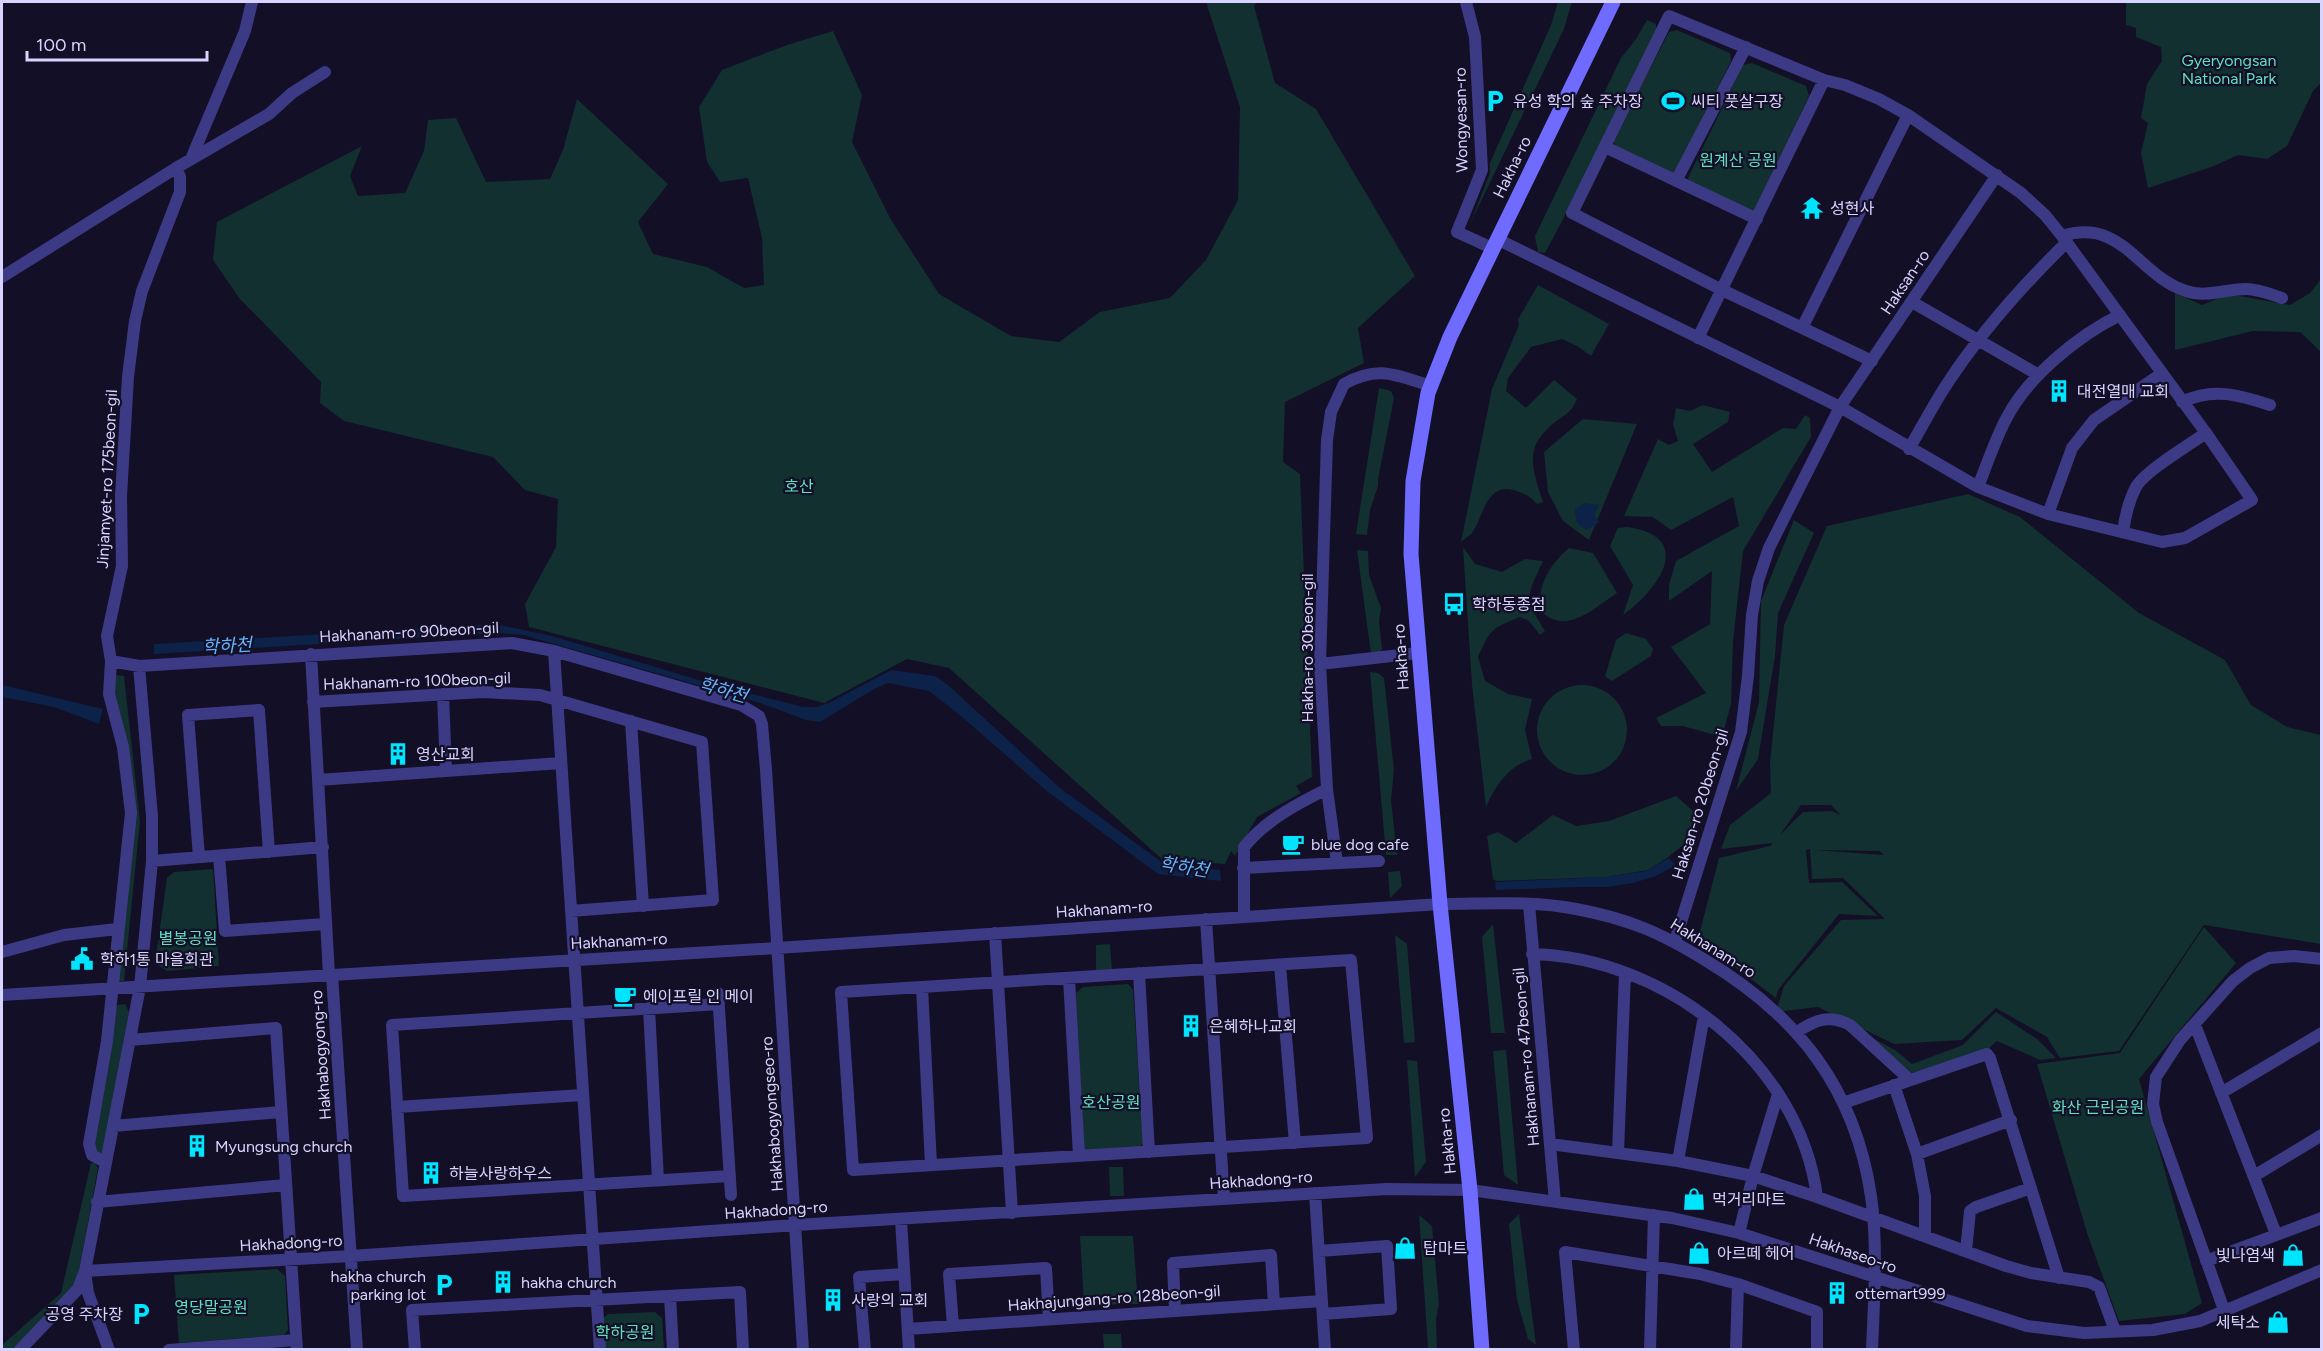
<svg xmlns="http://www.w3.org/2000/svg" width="2323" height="1351" viewBox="0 0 2323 1351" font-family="Figtree,'Noto Sans KR',sans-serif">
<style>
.green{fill:#12302f;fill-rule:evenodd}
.water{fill:#0c2248}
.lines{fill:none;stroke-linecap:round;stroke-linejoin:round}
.street{stroke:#3d3a85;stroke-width:12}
.secondary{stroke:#6f6bff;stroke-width:15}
.labels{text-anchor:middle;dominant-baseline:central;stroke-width:4.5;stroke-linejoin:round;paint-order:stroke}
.park-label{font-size:16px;fill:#5fe0c0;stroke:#130f26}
.poi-label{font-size:16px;fill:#d9d4ff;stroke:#130f26;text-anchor:start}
.street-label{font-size:16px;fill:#d9d4ff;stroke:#130f26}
.water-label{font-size:18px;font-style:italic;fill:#62b6ff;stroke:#130f26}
</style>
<rect width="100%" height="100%" fill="#130f26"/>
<path class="green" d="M1206,2H1257L1254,6L1275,83L1316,109L1415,276L1358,328L1364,363L1285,402L1283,462L1300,474L1312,777L1296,786L1301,793L1257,817L1235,856L1231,851L1225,864L1163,860L949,668L907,659L824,703L529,627L525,604L556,547L558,499L525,490L493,457L344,421L320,403L321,382L240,299L213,260L217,222L362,146L350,176L358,196L405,193L424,151L428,120L456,118L486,182L550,179L563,150L577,99L668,184L638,222L653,254L707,267L744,288L764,285L762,238L748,178L720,182L707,162L699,107L722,70L787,45L833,31L862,95L852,142L890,218L939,294L1011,336L1059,342L1100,312L1170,298L1206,260L1238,200L1240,107Z
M1558,2H1572L1564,29L1470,224L1490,173V163L1551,25Z
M2126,2H2321V83L2313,91L2287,146L2267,159L2238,155L2214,166L2148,188L2141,153L2148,123L2141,118L2147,84L2162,61L2161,47L2136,37V28L2126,25Z
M1647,20L1656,24V29L1560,225L1545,253L1538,252L1535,236L1621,58L1636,39Z
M1677,30L1730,53L1731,61L1676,172L1671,174L1617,148L1613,141L1669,32Z
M1752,63L1806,86L1809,96L1754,211L1691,185L1688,178L1743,65Z
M2321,279V352L2300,332L2253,331L2175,350V293L2202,305L2229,294L2290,305L2310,293Z
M1538,285L1609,324L1591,356L1577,346L1562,339L1531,347L1508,378L1506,391L1526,408L1554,380L1577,399C1572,412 1566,414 1555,422C1523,448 1532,467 1543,502L1537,504C1530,496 1523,493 1513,490C1486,483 1483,518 1472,533C1469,536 1464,539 1461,542L1492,389L1519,325L1518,319Z
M1379,388L1391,391L1394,398L1378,479V486L1370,510L1367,535L1356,534Z
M1703,405L1730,412L1728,422L1693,444L1712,472L1783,428L1796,429L1805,415L1810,418L1811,437L1743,551L1733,641L1731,704L1722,737L1683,726H1661L1656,718L1706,693L1671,647L1710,624L1712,571L1669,601V585L1676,561L1739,526L1733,497L1671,530L1653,517L1624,516L1658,439L1669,445L1678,441L1673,424L1676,408L1690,411Z
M1583,419L1637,424L1589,540L1563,521L1548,492L1544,452Z
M1968,494L2020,517L2139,613L2225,660L2251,705L2287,727L2321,735V944L2204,925L2119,1051L2060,1058L2047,1037L1996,1008L1962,1040L1894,1044L1818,1007L1776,1012L1784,986L1841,920L1885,919L1843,878L1812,879L1810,849L1806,850L1809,883L1842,882L1878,916L1839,914L1778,990L1776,998L1698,939L1719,858L1770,846L1773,843L1721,849L1730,825L1771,793L1770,763L1784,625L1827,526ZM1801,805H1831L1841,815L1831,811L1803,812L1780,835ZM1815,850L1880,851L1883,854V855Z
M1794,520L1814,533L1778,613L1775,656L1758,759L1736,791L1759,702L1761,601Z
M1627,527C1697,537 1658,590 1623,615L1633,585L1610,546L1618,528Z
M1463,547L1475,564L1502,572L1525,559L1543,561C1527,596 1523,597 1545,631L1540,635L1529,621L1520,617C1490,629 1491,629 1478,657L1485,681L1508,694L1532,699L1525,730L1532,759C1508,766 1496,785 1486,807L1472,685Z
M1569,548L1593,553L1617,593C1595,607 1568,635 1543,613C1534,589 1550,564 1569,548Z
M1357,550L1368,551L1369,575L1381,608L1379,621L1382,649L1379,653L1371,654Z
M1626,633L1646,639L1653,649L1651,656L1612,681L1605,676L1616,640Z
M1370,672L1378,673L1384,678L1394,770L1391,800L1397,855H1386Z
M115,675L124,676L140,821L124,981H118L135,812L111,681Z
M1537 730a45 45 0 1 1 90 0a45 45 0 1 1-90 0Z
M1676,796L1693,811V837L1667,858L1648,870L1606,877L1496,881L1493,879L1487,836L1498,832L1516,843L1553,815L1576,826L1609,821Z
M213,869L219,966L167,971L155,963L167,878L174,872Z
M1400,871L1402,886L1390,898L1388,872Z
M1493,924L1505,1033H1491L1482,937Z
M2204,927L2236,963L2139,1079L2202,1303L2185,1314L2119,1321L2088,1236L2037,1064L2120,1053Z
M1395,935L1407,944L1415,1042L1404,1043Z
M1110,944L1112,972H1096V945Z
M1128,984L1133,990L1143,1143L1136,1151L1090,1154L1084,1149L1076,993L1083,987Z
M125,1004L129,1012L102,1155L95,1151L94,1143L115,1008L118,1005Z
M1996,1012L2037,1039L2056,1058L2040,1060L1997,1041L1988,1049L1912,1073L1863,1033L1895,1050L1912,1064L1963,1045Z
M1506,1050L1518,1185L1504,1175L1493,1051Z
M1407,1060L1417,1061L1426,1162L1415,1177Z
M91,1163H95L98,1168L77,1282L16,1349H4L2,1345L61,1293Z
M1109,1167H1123L1124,1196H1110Z
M1519,1214L1536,1345L1528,1339L1517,1300L1509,1224Z
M1419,1215L1432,1226L1439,1304L1436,1320L1437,1349L1428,1348Z
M1080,1236H1133L1138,1304L1084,1305Z
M277,1269L285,1276L288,1330L284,1335L179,1343L174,1275Z
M655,1312L662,1318L664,1349H604L602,1319L608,1314Z
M1103,1334H1121L1122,1349H1104Z"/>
<path class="water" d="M1585,503L1599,505L1594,515L1599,522L1587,530C1577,525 1575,520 1575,509Z
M495,624L552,636L702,681L803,707H816L829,703L891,670L935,676L947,684L1060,788L1163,863L1220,870L1221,881L1158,874L1048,792L961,716L929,691L888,683L874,689L820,722L806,720L760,703L523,635L499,633L154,654V644Z
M2,685L103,709L99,724L54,707L2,697Z
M1669,858L1676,865L1656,876L1633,883L1607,887H1576L1496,890L1495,882L1605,877L1646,871Z"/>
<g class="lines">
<path class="street" d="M1466,2L1475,37L1482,170L1457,232L1492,248
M1605,147L1757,219
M191,159L245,31L252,2
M1676,181L1746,47
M2062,236C2123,217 2138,276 2186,291C2205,298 2227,289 2246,289C2258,289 2270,294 2282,298
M1497,239L1840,407L1978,487L2048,514L2162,542L2185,538L2252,500L2206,433L2062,236L2045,215L2021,193L1908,115L1879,99L1845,85L1824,80L1669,16L1572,213L1722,290L1872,361
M2,277L176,168L269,114L292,93L325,72
M1912,302L2037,374
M1802,328L1908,115
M1698,338L1824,80
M2182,402C2213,387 2239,395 2270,405
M1909,449C1922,427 1933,405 1947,384C1981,332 2023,285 2067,242
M1978,487C1987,464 1995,440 2006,419C2027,377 2079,335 2120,315
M2048,514L2072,448L2094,420L2161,374
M2123,532C2125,517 2128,502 2136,487C2145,471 2189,445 2206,433
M554,651L600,1350
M311,654L329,975
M111,661L139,666L512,643L554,651L741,705L759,716L762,724L766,770L803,1350
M1320,664L1418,653
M443,694L446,771
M313,702L483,692L540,695L702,742L713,900L571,911
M631,721L643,906
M318,780L561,763
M219,856L225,931L325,924
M199,857L188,715L259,710L269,852
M152,861L323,847
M1337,863L1327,789L1320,664L1327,440L1331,412L1344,384C1379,365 1395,375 1431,386
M1243,868L1379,861
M1529,904L1555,1202
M1244,917V847C1266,820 1297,804 1327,789
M1206,919L1224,1199
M995,933L1012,1213
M1675,941L1741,732L1748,676L1752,615L1758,581L1769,548L1840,407L1997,175
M2,952L64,935L117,929
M1532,954C1664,957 1800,1062 1817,1197
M1351,960L1367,1138L853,1170L841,992Z
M1280,965L1295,1143
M1139,973L1149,1152
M332,975L357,1350
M1069,978L1079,1156
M922,987L931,1165
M718,993L731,1195
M2,995L777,948L1440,904C1485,904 1532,900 1576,909C1629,919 1659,932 1705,960C1797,1015 1855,1088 1871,1196C1878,1246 1874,1299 1872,1350
M719,1004L392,1025L403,1196L730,1176
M649,1008L658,1180
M2195,1025L2276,1234
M1797,1032C1815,1020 1829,1014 1850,1025L1910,1080
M130,1040L276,1028L297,1350
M1894,1085L1917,1154L1925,1196V1236
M2221,1093L2322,1033
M1843,1103L1987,1054L1990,1058L2059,1278
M397,1107L583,1095
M113,1126L281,1112
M1550,1144L1678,1161L1753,1176L1817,1197L2006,1266L2031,1273L2089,1282L2099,1287L2115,1331
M1618,1152L1625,973
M1917,1154L2011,1120
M1678,1161L1704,1016
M105,1162L92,1155L89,1144L107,1041L131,813L123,747L109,694L111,661L107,636L122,566L121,496L128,377L135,321L142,291L180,192V177L176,168
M2254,1176L2322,1135
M1315,1193L1325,1350
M97,1202L286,1185
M901,1220L909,1350
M1739,1233L1753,1176L1778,1094
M1319,1251L1387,1246L1391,1309L1323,1314
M1966,1251L1970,1211L1976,1207L2031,1188
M2206,1261L2322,1218
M85,1271L351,1256L796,1225L1387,1189L1470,1190L1672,1218L1739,1233L2027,1326L2084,1333L2153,1330L2200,1321L2322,1270
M85,1271L88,1293L109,1350
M670,1296L673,1350
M2224,1310L2157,1122L2153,1104L2156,1077L2180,1040L2233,981L2250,968L2269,958L2294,956L2322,959
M1175,1311L1173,1263L1271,1255L1274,1304
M953,1326L949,1274L1046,1268L1049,1319
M908,1329L1322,1301
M20,1350L78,1289L85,1271L140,987L152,861V816L139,666
M169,1350L296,1340
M415,1350L412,1310L740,1292L743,1350
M865,1350L859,1277L904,1274
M1574,1350L1565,1252L1700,1274L1738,1284L1817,1312V1350
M1650,1350L1654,1215
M1736,1350L1738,1284"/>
<path class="secondary" d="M1482,1350L1470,1190L1440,904L1411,554L1413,481L1428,393L1450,337L1613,2"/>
</g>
<defs>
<g id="parking-bare" transform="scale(1.8)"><path d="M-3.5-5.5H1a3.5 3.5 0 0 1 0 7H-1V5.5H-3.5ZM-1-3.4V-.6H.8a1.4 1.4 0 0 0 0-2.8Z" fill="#00e5ff" stroke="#130f26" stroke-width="2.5" paint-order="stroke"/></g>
<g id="stadium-bare" transform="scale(1.8)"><path d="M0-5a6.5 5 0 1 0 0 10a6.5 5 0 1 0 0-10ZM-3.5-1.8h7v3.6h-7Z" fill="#00e5ff" stroke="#130f26" stroke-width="2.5" paint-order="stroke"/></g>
<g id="temple-bare" transform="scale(1.8)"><path d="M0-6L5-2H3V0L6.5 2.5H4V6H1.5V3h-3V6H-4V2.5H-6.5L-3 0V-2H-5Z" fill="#00e5ff" stroke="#130f26" stroke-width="2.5" paint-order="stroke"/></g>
<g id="building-bare" transform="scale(1.8)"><path d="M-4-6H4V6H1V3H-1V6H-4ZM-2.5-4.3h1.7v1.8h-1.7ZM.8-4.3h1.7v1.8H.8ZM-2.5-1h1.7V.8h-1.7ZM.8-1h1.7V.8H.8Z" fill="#00e5ff" stroke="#130f26" stroke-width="2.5" paint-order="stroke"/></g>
<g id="bus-bare" transform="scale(1.8)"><path d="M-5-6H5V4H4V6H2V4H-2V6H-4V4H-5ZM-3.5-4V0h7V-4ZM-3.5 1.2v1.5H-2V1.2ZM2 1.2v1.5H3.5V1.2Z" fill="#00e5ff" stroke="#130f26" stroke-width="2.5" paint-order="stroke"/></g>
<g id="cafe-bare" transform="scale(1.8)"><path d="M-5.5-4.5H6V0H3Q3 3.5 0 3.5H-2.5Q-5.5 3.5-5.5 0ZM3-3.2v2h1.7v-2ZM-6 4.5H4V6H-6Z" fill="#00e5ff" stroke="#130f26" stroke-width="2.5" paint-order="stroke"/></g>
<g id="civic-bare" transform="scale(1.8)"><path d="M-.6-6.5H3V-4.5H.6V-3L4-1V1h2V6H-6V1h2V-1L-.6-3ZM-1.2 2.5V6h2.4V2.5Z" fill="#00e5ff" stroke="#130f26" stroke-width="2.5" paint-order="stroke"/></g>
<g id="shop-bare" transform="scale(1.8)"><path d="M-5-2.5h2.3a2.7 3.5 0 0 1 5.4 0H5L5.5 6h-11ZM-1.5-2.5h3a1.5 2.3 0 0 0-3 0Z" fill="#00e5ff" stroke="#130f26" stroke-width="2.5" paint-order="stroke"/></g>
</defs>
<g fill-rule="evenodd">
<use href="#parking-bare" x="1495" y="101"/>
<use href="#stadium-bare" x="1673" y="101"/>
<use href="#temple-bare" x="1812" y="208"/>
<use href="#building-bare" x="2059" y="391"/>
<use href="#bus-bare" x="1454" y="604"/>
<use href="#building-bare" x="398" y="754"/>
<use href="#cafe-bare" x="1293" y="844"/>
<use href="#civic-bare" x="82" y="959"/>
<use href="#cafe-bare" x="625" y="996"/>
<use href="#building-bare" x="1191" y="1026"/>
<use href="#building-bare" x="197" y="1146"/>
<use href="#building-bare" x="431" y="1173"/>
<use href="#shop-bare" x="1694" y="1199"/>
<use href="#shop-bare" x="1405" y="1248"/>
<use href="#shop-bare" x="1699" y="1253"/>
<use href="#shop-bare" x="2293" y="1255"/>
<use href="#building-bare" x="503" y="1282"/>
<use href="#parking-bare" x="444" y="1285"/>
<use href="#building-bare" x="1837" y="1293"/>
<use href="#building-bare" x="833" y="1300"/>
<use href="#parking-bare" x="141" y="1314"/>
<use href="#shop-bare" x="2278" y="1322"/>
</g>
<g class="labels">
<g class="park-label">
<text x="2229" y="60">Gyeryongsan<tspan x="2229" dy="18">National Park</tspan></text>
<text x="1738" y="160">원계산 공원</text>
<text x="799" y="486">호산</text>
<text x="188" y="938">별봉공원</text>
<text x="1111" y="1102">호산공원</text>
<text x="2098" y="1107">화산 근린공원</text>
<text x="211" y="1307">영당말공원</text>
<text x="625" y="1332">학하공원</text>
</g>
<g class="poi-label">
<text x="1513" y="101">유성 학의 숲 주차장</text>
<text x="1691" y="101">씨티 풋살구장</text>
<text x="1830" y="208">성현사</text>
<text x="2077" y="391">대전열매 교회</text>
<text x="1472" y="604">학하동종점</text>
<text x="416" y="754">영산교회</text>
<text x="1311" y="844">blue dog cafe</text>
<text x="100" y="959">학하1통 마을회관</text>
<text x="643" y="996">에이프릴 인 메이</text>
<text x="1209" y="1026">은혜하나교회</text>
<text x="215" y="1146">Myungsung church</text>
<text x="449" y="1173">하늘사랑하우스</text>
<text x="1712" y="1199">먹거리마트</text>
<text x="1423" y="1248">탑마트</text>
<text x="1717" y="1253">아르떼 헤어</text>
<text x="2275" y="1255" text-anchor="end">빛나염색</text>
<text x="426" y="1276" text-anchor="end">hakha church<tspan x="426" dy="18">parking lot</tspan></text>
<text x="521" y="1282">hakha church</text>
<text x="1855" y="1293">ottemart999</text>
<text x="851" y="1300">사랑의 교회</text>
<text x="123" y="1314" text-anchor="end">공영 주차장</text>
<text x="2260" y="1322" text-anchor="end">세탁소</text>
</g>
<g class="street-label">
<text transform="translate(1461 120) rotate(-91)">Wongyesan-ro</text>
<text transform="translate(1512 167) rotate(-64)">Hakha-ro</text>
<text transform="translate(1905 282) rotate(-56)">Haksan-ro</text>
<text transform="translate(107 479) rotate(-87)">Jinjamyet-ro 175beon-gil</text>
<text transform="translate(409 632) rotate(-3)">Hakhanam-ro 90beon-gil</text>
<text transform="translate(1307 648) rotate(-90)">Hakha-ro 30beon-gil</text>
<text transform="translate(1401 657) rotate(-94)">Hakha-ro</text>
<text transform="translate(417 681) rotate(-2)">Hakhanam-ro 100beon-gil</text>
<text transform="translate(1700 804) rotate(-73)">Haksan-ro 20beon-gil</text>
<text transform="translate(1104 909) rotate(-4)">Hakhanam-ro</text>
<text transform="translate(619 941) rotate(-3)">Hakhanam-ro</text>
<text transform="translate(1713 948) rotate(32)">Hakhanam-ro</text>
<text transform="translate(321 1055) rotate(-94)">Hakhabogyong-ro</text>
<text transform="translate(1526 1057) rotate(-95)">Hakhanam-ro 47beon-gil</text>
<text transform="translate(772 1114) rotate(-94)">Hakhabogyongseo-ro</text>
<text transform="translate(1447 1141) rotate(-96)">Hakha-ro</text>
<text transform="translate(1261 1180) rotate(-4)">Hakhadong-ro</text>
<text transform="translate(776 1210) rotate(-4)">Hakhadong-ro</text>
<text transform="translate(291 1243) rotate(-3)">Hakhadong-ro</text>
<text transform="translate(1853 1253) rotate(19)">Hakhaseo-ro</text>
<text transform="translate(1114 1298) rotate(-4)">Hakhajungang-ro 128beon-gil</text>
</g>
<g class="water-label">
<text transform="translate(227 646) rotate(-3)">학하천</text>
<text transform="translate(723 690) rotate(16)">학하천</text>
<text transform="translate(1184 867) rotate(9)">학하천</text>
</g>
</g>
<rect width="2323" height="1351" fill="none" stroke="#d9d4ff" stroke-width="6"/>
<path d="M27 51v9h180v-9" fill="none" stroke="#d9d4ff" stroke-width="3"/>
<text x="36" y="51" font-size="18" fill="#d9d4ff" stroke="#130f26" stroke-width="4.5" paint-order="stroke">100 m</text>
</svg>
